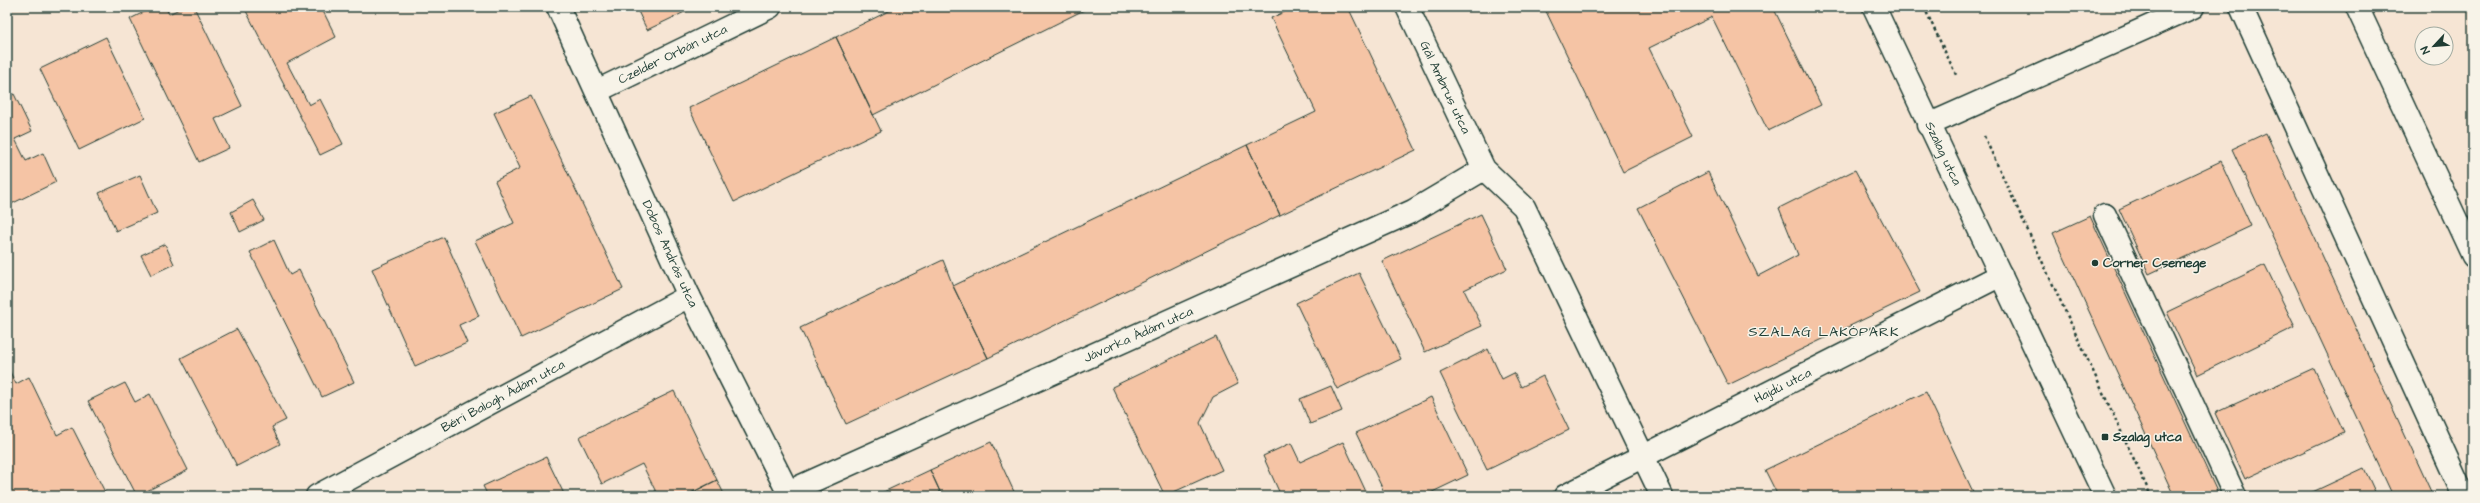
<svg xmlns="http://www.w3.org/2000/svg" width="2480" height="503" viewBox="0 0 2480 503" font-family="'Architects Daughter',sans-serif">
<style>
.building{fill:#f5c4a5;stroke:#1f3d34}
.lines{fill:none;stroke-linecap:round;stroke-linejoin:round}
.minor-casing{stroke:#1f3d34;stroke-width:25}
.path{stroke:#1f3d34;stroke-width:2.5;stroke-dasharray:3 3;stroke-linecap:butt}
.minor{stroke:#f7f3e8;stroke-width:22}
.poi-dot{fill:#1f3d34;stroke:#f7f3e8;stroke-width:1.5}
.labels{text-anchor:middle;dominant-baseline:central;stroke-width:3;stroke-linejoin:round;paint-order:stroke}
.street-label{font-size:13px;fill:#1f3d34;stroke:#f7f3e8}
.poi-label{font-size:13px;font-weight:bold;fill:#1f3d34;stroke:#f7f3e8;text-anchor:start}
.neighbourhood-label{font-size:14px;letter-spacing:1px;fill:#1f3d34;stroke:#f7f3e8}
</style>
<rect width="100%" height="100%" fill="#f6e5d4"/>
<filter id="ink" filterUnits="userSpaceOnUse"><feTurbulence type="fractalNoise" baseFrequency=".025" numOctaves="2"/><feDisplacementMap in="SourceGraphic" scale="8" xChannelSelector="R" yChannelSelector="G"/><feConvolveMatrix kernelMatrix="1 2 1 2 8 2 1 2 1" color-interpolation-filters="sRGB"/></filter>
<g filter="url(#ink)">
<path class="building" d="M154,7H165L169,14L183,7H194L242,106L215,119L229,148L199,162L130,19Z
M244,7H321L336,37L287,63L309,105L320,99L343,144L320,155Z
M636,7H695L647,30Z
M897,7H1090L873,115L836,37Z
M1295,7H1348L1416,150L1280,215L1247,145L1316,112L1271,18Z
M1544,7H1773L1821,105L1768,131L1712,17L1649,48L1693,137L1623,172Z
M106,37L145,118L79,150L40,69Z
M836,37L881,131L734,202L689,108Z
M14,94L32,131L15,139L26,161L43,153L56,182L7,206V98Z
M531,96L623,289L521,338L475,241L514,223L495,181L520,168L494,113Z
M2266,133L2433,496H2393L2232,149Z
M1247,145L1280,215L988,358L953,286Z
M2221,161L2251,226L2149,274L2119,209Z
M1855,170L1920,292L1728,385L1638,208L1708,172L1758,276L1798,255L1779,208Z
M140,175L157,213L116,231L99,193Z
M253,200L264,220L240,232L231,212Z
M1481,214L1507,269L1464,290L1482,326L1425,352L1382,261Z
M2090,216L2219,496H2174L2053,233Z
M444,237L479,316L459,325L467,343L415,366L372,269Z
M274,240L290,275L299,270L354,382L322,397L250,252Z
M165,244L174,264L151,275L141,255Z
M943,260L953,286L988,358L846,424L800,328Z
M2265,265L2295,327L2197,375L2167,312Z
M1359,273L1401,359L1337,389L1296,303Z
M237,329L286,420L272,427L280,444L237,466L181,358Z
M1216,337L1238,384L1213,397L1200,423L1222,470L1165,496L1112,387Z
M1488,349L1502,379L1514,373L1521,387L1543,376L1569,430L1487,470L1440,373Z
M7,366L16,384L29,377L57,435L72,427L107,496H9L7,492Z
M2314,368L2344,433L2245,479L2215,413Z
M125,383L135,402L150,394L188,470L137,496L88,401Z
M1331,386L1342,411L1310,424L1300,399Z
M674,391L717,480L685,496H658L642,464L602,484L579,437Z
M1926,392L1975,496H1778L1765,470Z
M1431,397L1468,475L1424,496H1386L1356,433Z
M991,442L1016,496H942L930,470Z
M1343,442L1368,496H1281L1263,456L1291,443L1300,462Z
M546,457L565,496H488L483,486Z
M2364,468L2377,496H2304Z
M930,470L942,496H875Z
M717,480L725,496H685Z"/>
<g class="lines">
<g class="minor-casing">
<g id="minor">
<path id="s1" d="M558,7L689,296L790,496"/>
<path id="s2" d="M1407,7L1484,169L1524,207L1662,496"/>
<path id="s3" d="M1874,7L2105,496"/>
<path d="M2241,7L2464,496"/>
<path d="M2357,7L2473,256"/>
<path id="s4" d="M597,91L770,7"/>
<path d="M1928,125L2193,7"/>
<path d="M2105,215L2235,496"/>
<path id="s5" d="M788,492L1413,211L1484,169"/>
<path id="s6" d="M317,496L689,296"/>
<path id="s7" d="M1565,496L2001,275"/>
</g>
</g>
<path class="path" d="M1924,7L1957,77
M1984,136L2151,496"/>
<use href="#minor" class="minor"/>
</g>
</g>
<g class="poi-dot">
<circle cx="2095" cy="263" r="4"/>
<rect x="2101" y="433" width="8" height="8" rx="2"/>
</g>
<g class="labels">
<g class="street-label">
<text stroke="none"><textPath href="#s4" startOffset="84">Czelder Orbán utca</textPath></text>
<text stroke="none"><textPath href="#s2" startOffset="89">Gál Ambrus utca</textPath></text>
<text stroke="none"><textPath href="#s3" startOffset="162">Szalag utca</textPath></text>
<text stroke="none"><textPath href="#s1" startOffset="271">Dobos András utca</textPath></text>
<text stroke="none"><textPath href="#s5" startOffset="384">Jávorka Ádám utca</textPath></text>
<text stroke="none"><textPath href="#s7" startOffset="244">Hajdú utca</textPath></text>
<text stroke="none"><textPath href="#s6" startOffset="211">Béri Balogh Ádám utca</textPath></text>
</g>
<g class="poi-label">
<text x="2103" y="263">Corner Csemege</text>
<text x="2113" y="437">Szalag utca</text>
</g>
<g class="neighbourhood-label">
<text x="1824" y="332">SZALAG LAKÓPARK</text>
</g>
</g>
<rect width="2480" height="503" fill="none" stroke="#f7f3e8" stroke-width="24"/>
<rect x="12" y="12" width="2456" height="479" fill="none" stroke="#1f3d34" stroke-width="1.5" filter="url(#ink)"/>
<g transform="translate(2434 46) rotate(244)"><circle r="19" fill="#f7f3e8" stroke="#a1aaa0"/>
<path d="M0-3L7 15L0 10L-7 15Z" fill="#1f3d34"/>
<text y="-6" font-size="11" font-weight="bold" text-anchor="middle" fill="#1f3d34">N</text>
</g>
</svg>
